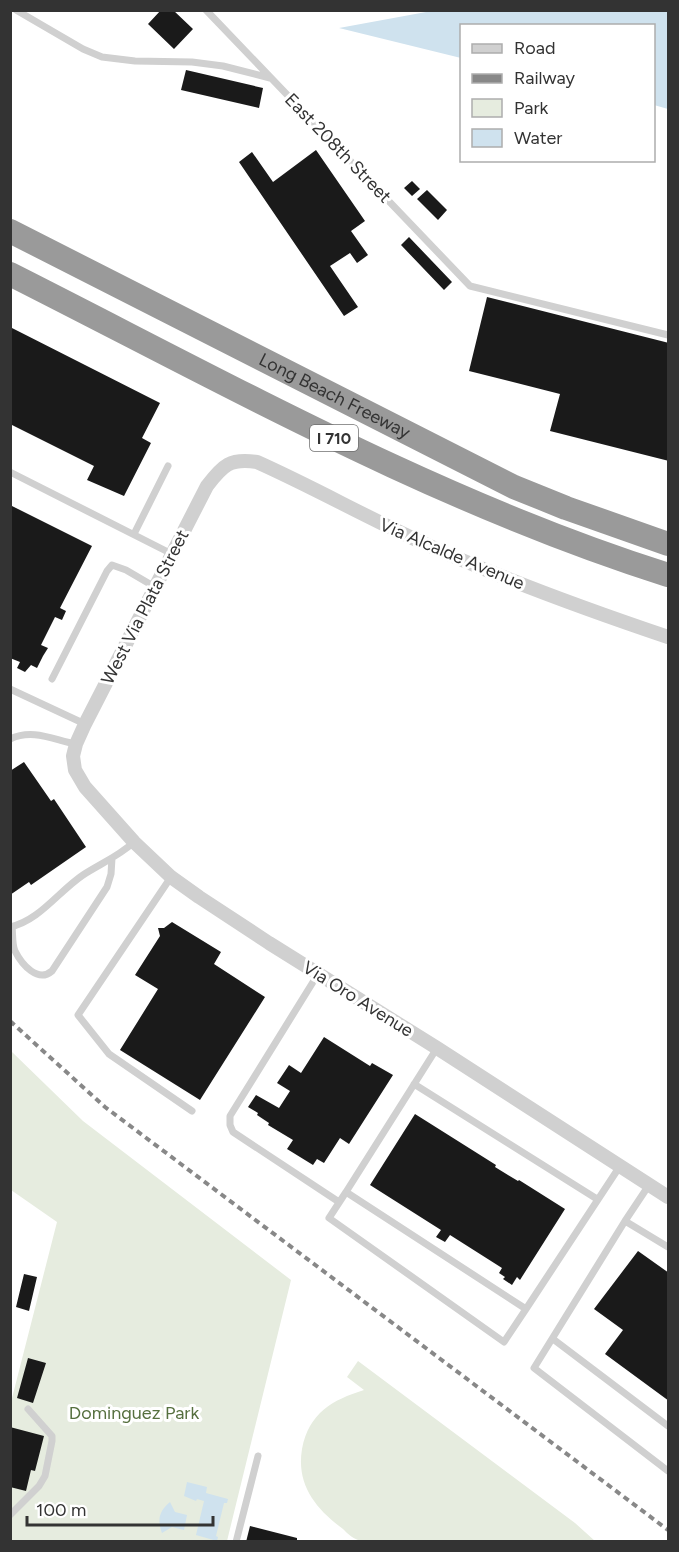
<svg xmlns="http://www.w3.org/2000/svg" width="679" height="1552" viewBox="0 0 679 1552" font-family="Figtree,sans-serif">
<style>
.green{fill:#e6ecdf}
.water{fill:#cfe2ee}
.building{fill:#1a1a1a}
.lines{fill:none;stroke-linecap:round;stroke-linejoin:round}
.service{stroke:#d0d0d0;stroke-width:7}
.minor{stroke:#d0d0d0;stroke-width:14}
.motorway{stroke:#9a9a9a;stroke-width:24}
.rail{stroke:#888;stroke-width:4;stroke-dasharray:6 4.5;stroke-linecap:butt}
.labels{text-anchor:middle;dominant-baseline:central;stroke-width:6;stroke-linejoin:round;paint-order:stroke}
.shield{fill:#fff;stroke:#707070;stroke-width:1.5}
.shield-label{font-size:16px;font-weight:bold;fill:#333}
.street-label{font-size:18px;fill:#333;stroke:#fff}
.park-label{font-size:18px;fill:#56703f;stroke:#fff}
</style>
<rect width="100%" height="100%" fill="#fff"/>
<path class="green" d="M11,1051L83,1121L291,1280L227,1541H11L10,1406L57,1222L11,1190Z
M358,1361L575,1523L595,1541C533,1542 470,1542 408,1542C396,1542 367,1545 358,1540C352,1538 347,1533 343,1529C316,1509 296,1485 302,1449C309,1413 332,1400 364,1390L347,1377Z"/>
<path class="water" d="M437,10L668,11V109L654,105V26H462L461,58L339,28Z
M187,1482L207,1487L206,1493L228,1499L227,1503H224L216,1536L218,1537L217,1541L196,1535L204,1501L197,1499L196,1501L184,1496Z
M170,1502L175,1512L187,1515L184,1530L172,1527L162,1533C157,1520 159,1511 170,1502Z"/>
<path class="building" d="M161,10H173L193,29L174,49L148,24Z
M186,70L263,88L259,108L181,90Z
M316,150L365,221L351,231L368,255L357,263L350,253L330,266L358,307L344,316L239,162L252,152L273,182Z
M412,181L420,189L412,196L404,188Z
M427,190L447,210L438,220L417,199Z
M409,237L452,282L444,290L401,245Z
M487,297L669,343V461L550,431L560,394L469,371Z
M10,327L160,403L142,438L151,443L124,496L87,480L94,466L10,424Z
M10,505L92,546L60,608L66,611L62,620L55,617L41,645L48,648L43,656L37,668L31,665L25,672L17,668L20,662L10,658Z
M24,762L51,801L54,799L86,847L31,885L29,882L10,895V771Z
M172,922L221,952L214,964L265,997L200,1100L120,1050L158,989L135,975L160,936L158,928H164Z
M324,1037L370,1066L372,1063L393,1075L349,1144L340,1138L324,1163L317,1159L313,1165L287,1149L293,1140L268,1125L269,1123L257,1115L258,1113L248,1107L256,1095L279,1108L290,1091L277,1083L289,1065L301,1073Z
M415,1114L496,1165L495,1167L518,1181L519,1180L565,1209L520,1280L517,1277L512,1285L503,1279L505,1277L499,1273L502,1268L450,1235L445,1242L436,1237L441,1230L370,1185Z
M638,1251L669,1273V1401L605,1354L623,1330L594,1309Z
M24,1274L37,1277L29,1311L16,1307Z
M28,1358L46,1363L33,1403L17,1398Z
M10,1427L44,1436L35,1471L31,1470L26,1491L10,1487Z
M250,1526L297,1538V1542H246Z"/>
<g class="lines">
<path class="service" d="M16,10L83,49L102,57L135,61L192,62L223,66L270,78
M206,10L470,286L668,335
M10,472L172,554
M134,534L168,466
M52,679L107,571L112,565L126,570L155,587
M10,689L85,724
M10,739C33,728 54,740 76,744
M171,877L78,1015L109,1054L192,1111
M10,927C39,921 59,891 83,875C100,864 119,856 134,842
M12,927C13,934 12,945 15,951C22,965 38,983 52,971L107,887L111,874L112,858
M318,974L230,1116V1125L233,1132L339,1202
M437,1048L346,1192L526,1309L620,1166
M414,1084L597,1199
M346,1192L329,1218L504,1342L526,1309
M625,1221L649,1185
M668,1247L625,1221L534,1368L668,1471
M553,1339L668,1426
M10,1515L39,1486L45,1476L52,1441V1436L28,1409
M236,1542L258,1456"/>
<path class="minor" d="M668,637C585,609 502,579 421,542C366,517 313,487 257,462C230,458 223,465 207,486L85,724L76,744L73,756L75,770L85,787L134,842L171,877L199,897L269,943L437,1048L668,1197"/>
<g class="motorway">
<path id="s1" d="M10,231L514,487L566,508L668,544"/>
<path d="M10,274C226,383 437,502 668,575"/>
</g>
<path class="rail" d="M10,1021L105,1107L668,1530"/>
</g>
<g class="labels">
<rect class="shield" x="310" y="425" width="48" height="26" rx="4.5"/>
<g class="shield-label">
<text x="334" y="438">I 710</text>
</g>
<g class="street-label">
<text transform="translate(338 148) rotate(46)">East 208th Street</text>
<text stroke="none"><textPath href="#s1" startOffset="364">Long Beach Freeway</textPath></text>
<text transform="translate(452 554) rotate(23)">Via Alcalde Avenue</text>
<text transform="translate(145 607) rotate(-63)">West Via Plata Street</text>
<text transform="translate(358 999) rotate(32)">Via Oro Avenue</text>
</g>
<g class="park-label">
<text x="134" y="1413">Dominguez Park</text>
</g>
</g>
<rect width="679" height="1552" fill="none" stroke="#333333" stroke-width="24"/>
<rect x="460" y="24" width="195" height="138" fill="#ffffff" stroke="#adadad" stroke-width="1.5"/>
<rect x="472" y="44" width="30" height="9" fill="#d0d0d0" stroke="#adadad" stroke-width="1.5"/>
<text x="514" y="54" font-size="18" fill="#333333">Road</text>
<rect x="472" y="74" width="30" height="9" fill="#888888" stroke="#adadad" stroke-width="1.5"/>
<text x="514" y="84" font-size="18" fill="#333333">Railway</text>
<rect x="472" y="99" width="30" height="18" fill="#e6ecdf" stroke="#adadad" stroke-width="1.5"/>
<text x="514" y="114" font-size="18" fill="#333333">Park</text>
<rect x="472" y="129" width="30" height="18" fill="#cfe2ee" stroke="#adadad" stroke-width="1.5"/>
<text x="514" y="144" font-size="18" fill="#333333">Water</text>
<path d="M27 1516v9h186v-9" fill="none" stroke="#333333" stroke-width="3"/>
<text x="36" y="1516" font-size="18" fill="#333333" stroke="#ffffff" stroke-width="4.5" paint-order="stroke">100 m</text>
</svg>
